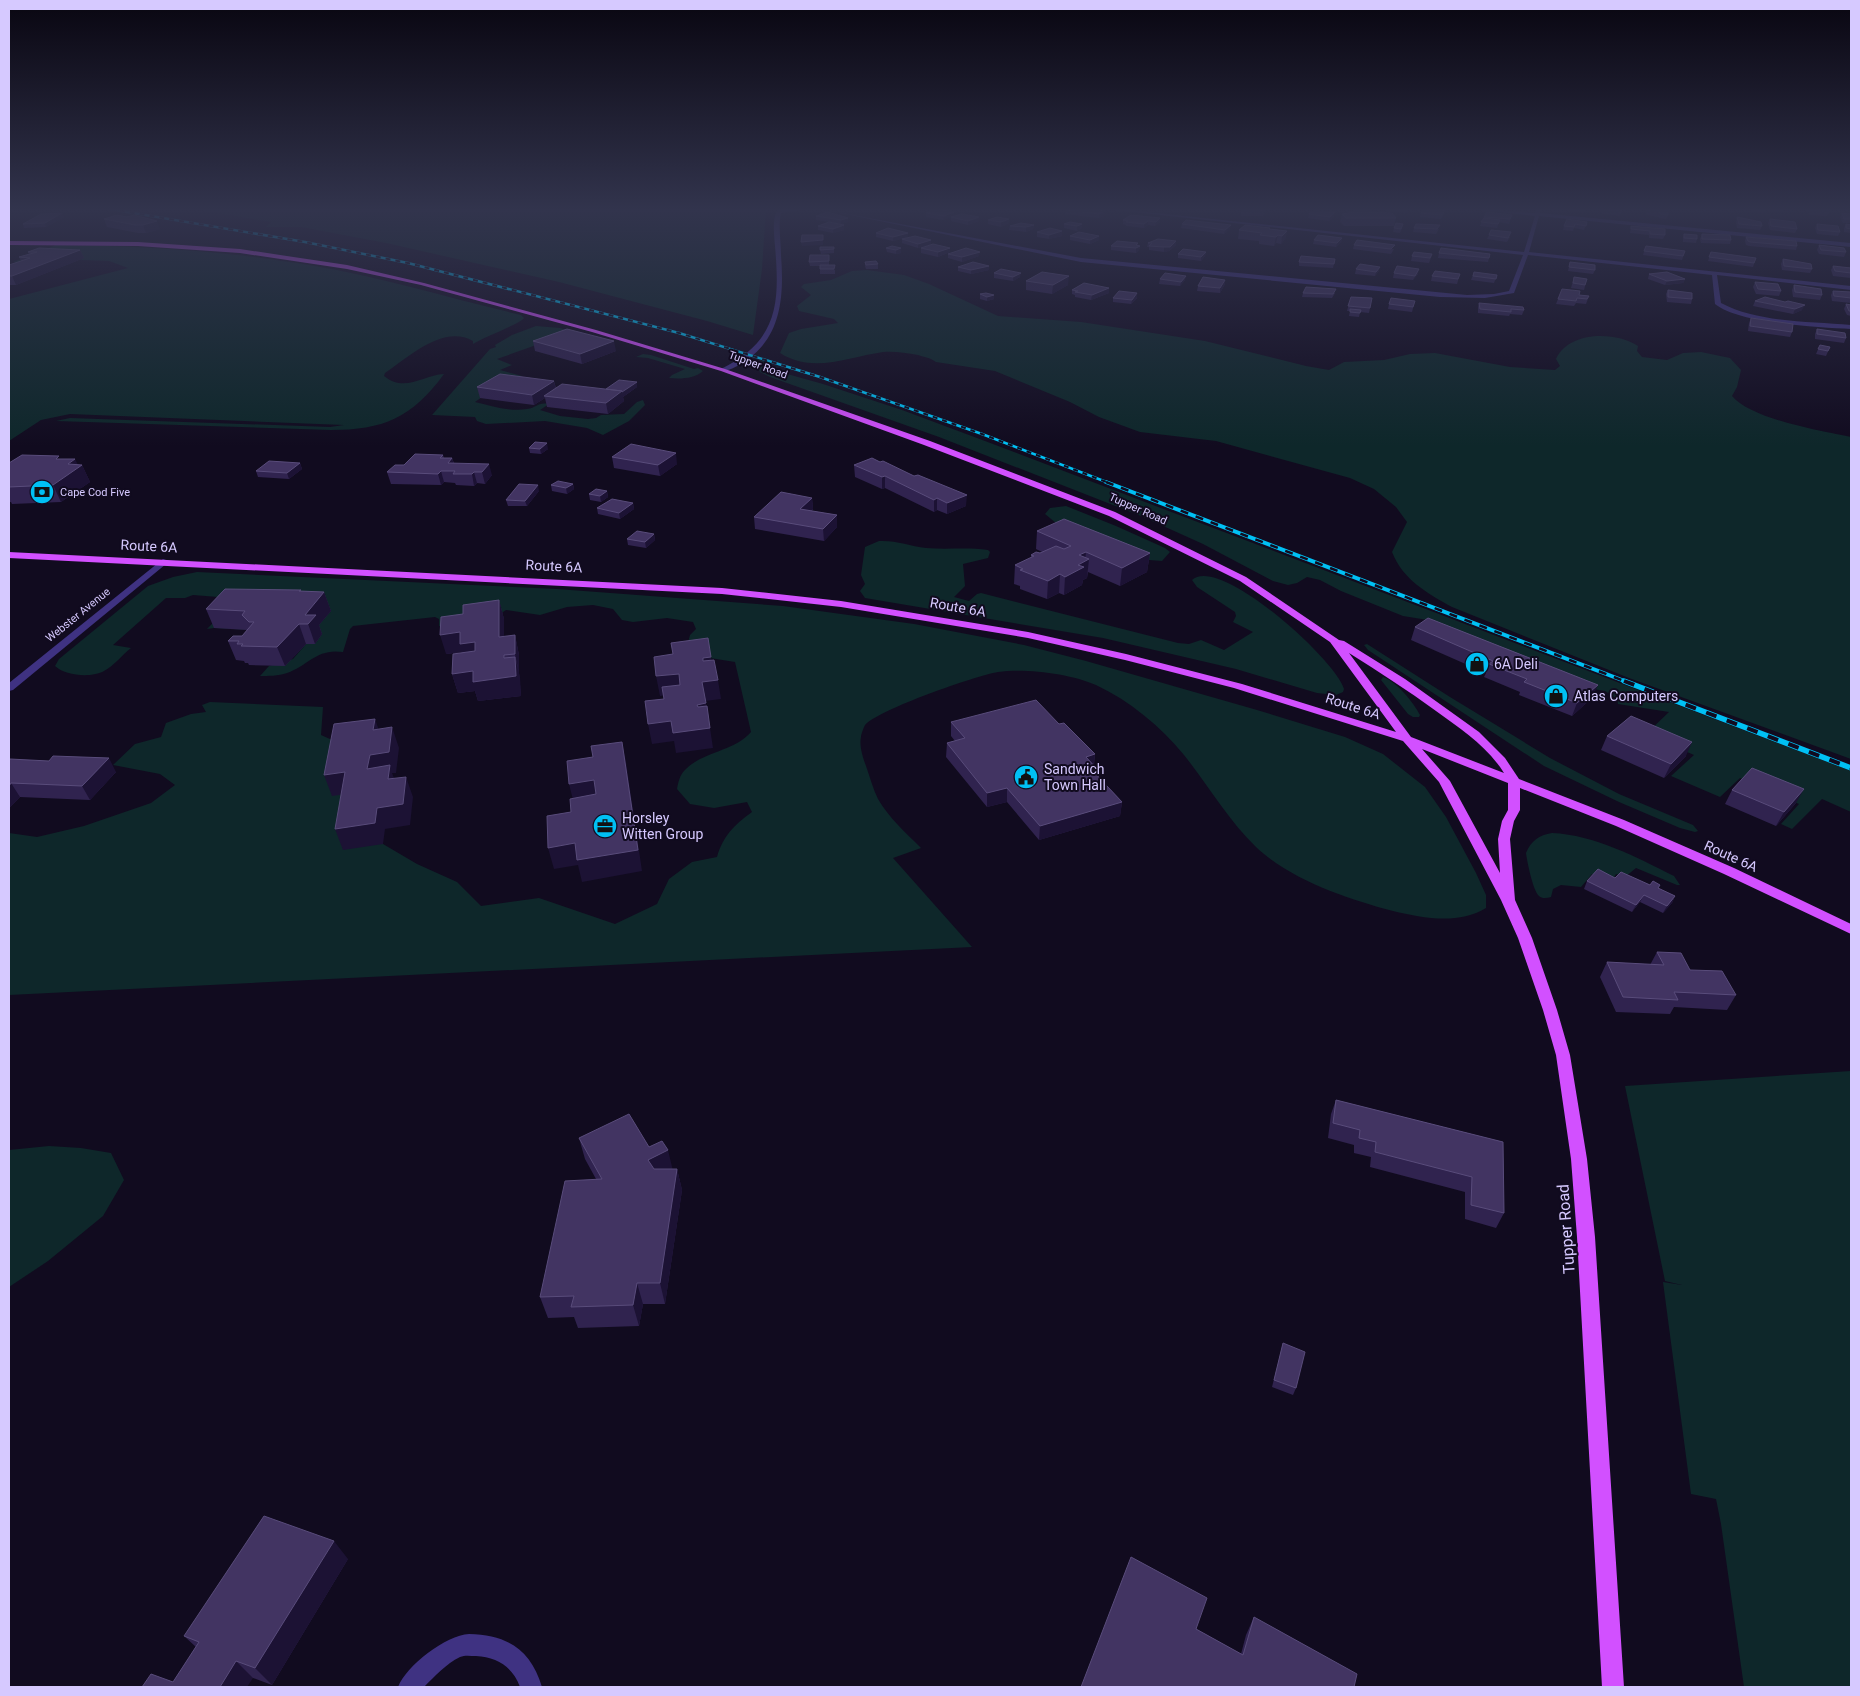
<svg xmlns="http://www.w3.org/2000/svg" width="1860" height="1696" viewBox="0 0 1860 1696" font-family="Roboto,sans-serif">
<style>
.green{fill:#0e272a}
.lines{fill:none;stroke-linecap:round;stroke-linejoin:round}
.minor{fill:#3f3282;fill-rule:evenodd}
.major{fill:#d250ff;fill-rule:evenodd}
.rail-far2-casing{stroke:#00c0f4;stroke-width:2.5}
.rail-far1-casing{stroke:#00c0f4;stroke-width:4}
.rail-casing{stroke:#00c0f4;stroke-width:5.5}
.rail-far2{stroke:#110b1f;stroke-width:2;stroke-dasharray:5;stroke-linecap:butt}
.rail-far1{stroke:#110b1f;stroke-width:2.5;stroke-dasharray:8;stroke-linecap:butt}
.rail{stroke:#110b1f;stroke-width:4;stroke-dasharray:11;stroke-linecap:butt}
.wall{fill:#30234f}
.shaded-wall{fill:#1c1234}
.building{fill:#423462;stroke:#594c7b}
.labels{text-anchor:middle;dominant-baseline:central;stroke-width:4;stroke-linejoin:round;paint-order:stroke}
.far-street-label{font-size:11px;fill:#d6c9ff;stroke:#110b1f}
.far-poi-label{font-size:11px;fill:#d6c9ff;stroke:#110b1f;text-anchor:start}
.street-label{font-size:14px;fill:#d6c9ff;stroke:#110b1f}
.poi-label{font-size:14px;fill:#d6c9ff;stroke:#110b1f;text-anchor:start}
.near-street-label{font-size:16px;fill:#d6c9ff;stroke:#110b1f}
</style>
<rect width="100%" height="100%" fill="#110b1f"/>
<path class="green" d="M194,209H766L762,269L753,335L707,321L559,282L386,243L301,227H266L271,222Z
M56,245C146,246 228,251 315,266C384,278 453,299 521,315L524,318C520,324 484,337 473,344V341C443,324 409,357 385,373L384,376C405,393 423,375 444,374C412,418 383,430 331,430L56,421L70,418L330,427L344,425L70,414L41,420L9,441V299L128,268L109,261L80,260L84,258L59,256L25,263L13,262Z
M867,270L904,275L929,284L998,316L1081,322L1205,341L1306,366L1329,370L1344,362L1384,360L1410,354L1435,353L1510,367L1555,370L1560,366L1556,359C1569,331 1615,331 1638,346L1637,351L1642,357L1667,360L1683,353L1701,352L1730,358L1741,370L1737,387L1732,396C1751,419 1821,431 1851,437V759L1629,678L1452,607C1427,593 1403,580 1392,552L1407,522L1396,507L1374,489L1350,478L1216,441L1140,432L1099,417L1070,402L995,371L936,362C931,358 924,357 918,355C906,353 894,351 883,352C848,357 813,374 780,353L789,333L801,329L838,323L834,319L799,311L797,306L811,295L801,287L804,284L831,280L852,271Z
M536,326L560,328L573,332L497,359L512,365L500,370L522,376L509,378L475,402C491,406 511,412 527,409C537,408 537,402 549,404L540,410L560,416L588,419L596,418L601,415L624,414L637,402L643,400L645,405L629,421L603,435L587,428L545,421L486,424L477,421L475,417L432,415L490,349L496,347L495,345L512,335Z
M643,354L651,355L694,369L698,368L703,371C694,379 680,379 669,378L672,375L685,369L648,358L636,357Z
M760,360L768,363L769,368L773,370L823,384L902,410L985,441L1851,771V812L1822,799L1792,829L1781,824L1799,804L1740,778L1720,797L1671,776L1694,755L1646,734L1669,712L1618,704L1617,699L1605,691L1587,688L1434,621L1403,616L1341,591L1320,580L1307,577L1297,583L1288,585L1273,581L1203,544L1141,516L939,437L770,377L760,372L758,368Z
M1066,506L1116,526L1165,548L1170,552L1162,561L1149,560L1056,523L1045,514L1050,508Z
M879,541C895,540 910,546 926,548C947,550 967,547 988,550L990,552L988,558L963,564L965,586L954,597L969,601L977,594L981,593L1178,643L1189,644L1201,640L1224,650L1253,632L1233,622L1236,616L1235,612L1197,587L1192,580C1219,554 1336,660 1344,689L1343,692L1336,695L1317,693L1236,669L1103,638L865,598L860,591L865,584L861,575L865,547Z
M197,572L557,589L783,606L914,624L1024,645L1086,661L1257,710L1345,737L1383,754L1425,787L1446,817L1476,873L1486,895V908C1458,925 1423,918 1393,911C1348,899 1291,880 1256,847C1228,820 1208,785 1184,755C1160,726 1130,701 1096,685C1071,674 1026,668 998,672C975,676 880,709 865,725C864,727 861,734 861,737C859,746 863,758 866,766C870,777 873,789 878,799C889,818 906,833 921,848L893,858L972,947L9,995V833L37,837L84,826L151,803L175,785L160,774L113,765L135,744L161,737L166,723L191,714L206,712L202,705L210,702L323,707L321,735L341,744L353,793L383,844L417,864L457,882L481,906L539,898L615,924L657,904L669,879L692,862L717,857C723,836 734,825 752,812L747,802L714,808L690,804L677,789C678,783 680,775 684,771C702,751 734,752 751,732L735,662L710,658L687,646L690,635L696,629L693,622L667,618L633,622L622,620L613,609L593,605L567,607L540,615L506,610L500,614L449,630L439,626V619L435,617L353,626L350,629L343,652C317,648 309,665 287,673C278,676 268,676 260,676L269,666L293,659L306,644L322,634L214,628L207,629L234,601L218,597L193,595L185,598H166L113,645L131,648C122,655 114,666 104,671C92,678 65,676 55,666L59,659L148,586L173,577Z
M1367,644L1450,697L1550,758L1619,794L1693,825L1698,831L1695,832L1680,828L1619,802L1544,766L1368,650L1364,645Z
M1383,677C1396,681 1414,703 1420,715L1419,717H1413L1408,714L1381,680Z
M1552,833C1595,835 1636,857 1674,876L1680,885H1677L1636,868L1625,877L1616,874L1611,883L1592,874L1581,887L1561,885L1553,889L1551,897C1547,898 1542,899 1539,896C1533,891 1527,861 1526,853C1531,841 1539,835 1552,833Z
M1851,1071V1687H1744L1721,1524L1716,1499L1691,1494L1663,1282L1682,1285L1665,1281L1625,1086Z
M49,1146L81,1148L111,1153L124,1180L103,1216L48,1261L9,1287V1150Z"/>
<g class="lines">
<path class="minor" d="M778,209H808L781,213C778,227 781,241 781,255C784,294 782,335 748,359C741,364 729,372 721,371V369C778,341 780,304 775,246C774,235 772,217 778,209Z
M821,209L1081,258L1467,295L1494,294L1509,291L1523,255L1106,209H1118L1524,252L1535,216L1481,210L1479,209L1535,213L1537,209H1541L1540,213L1851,243V247L1539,216L1529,252L1851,286V290L1717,275L1721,303C1759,323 1809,321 1851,325V329C1818,327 1740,324 1715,304L1712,275L1528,255L1514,293L1485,298L1440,297L1081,262Z
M163,559L166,560V564L13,690L9,691V683Z
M469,1634C508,1635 531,1650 542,1687H520C513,1667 497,1657 476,1656C470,1656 465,1655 460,1657C446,1664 435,1676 424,1687H398C406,1666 446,1635 469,1634Z"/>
<path class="major" d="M9,241L138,242L240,249L347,265L424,283L596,330L725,369L930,441L1115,512L1246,577L1339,640L1344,641L1405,679L1479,732L1505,758L1519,779L1624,820L1734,868L1851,924V934L1724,874L1616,826L1520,788V810L1514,821L1510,839L1515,900L1532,938L1557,1010L1570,1055L1587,1159L1595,1237L1624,1687H1602L1577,1237L1571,1159L1556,1055L1543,1010L1518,938L1501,900L1439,782L1403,741L1234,688L1125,660L1028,638L841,607L722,594L9,558V552L722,588L841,601L1028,632L1126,654L1242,684L1396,732L1330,642L1240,581L1109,516L924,445L721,371L592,332L421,285L347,269L240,253L138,246L9,245ZM1349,653C1378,671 1407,690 1436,711C1461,729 1487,746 1504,773L1411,737ZM1422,749L1508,783V810L1502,821L1498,839L1500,873L1450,781Z"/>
<g class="rail-far2-casing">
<path id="rail-far2" d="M110,209L305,242L408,263L679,333L820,377L982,434L1109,483"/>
</g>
<g class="rail-far1-casing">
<path id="rail-far1" d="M1106,482L1627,682"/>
</g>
<g class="rail-casing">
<path id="rail" d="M1624,681L1851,768"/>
</g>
<use href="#rail-far2" class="rail-far2"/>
<use href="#rail-far1" class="rail-far1"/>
<use href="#rail" class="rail"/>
</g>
<path class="wall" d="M1210,209H1223L1221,210Z
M1267,209V212L1263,216H1241V212Z
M1350,209H1370L1368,212L1350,210Z
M1386,209H1409L1407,213L1385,211Z
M1568,209H1585L1584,213L1567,211Z
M1601,209L1622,211L1620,216L1600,213Z
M1647,209H1663L1668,215L1666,219L1659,218V217L1646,215Z
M1751,209H1766L1764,213L1752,212Z
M1768,209H1785L1783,212L1769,211Z
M1809,209H1827L1829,212L1827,216L1810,215L1808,211Z
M1066,210L1105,215L1099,218L1065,214Z
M926,213L954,216L979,221L968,225L951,221V217L943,220L926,217Z
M1421,213L1444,214L1441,219L1420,217Z
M1842,213L1851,214V223H1843L1840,217Z
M1309,214L1334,216L1329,221L1308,218Z
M1342,214L1396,218L1394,226H1344L1340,222Z
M117,215L160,229L146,233H138L107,227L104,219Z
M1131,215L1160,222L1155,226L1148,225L1144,228L1126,226V225L1123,224V220Z
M1512,215L1509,224L1499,222L1497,228L1480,226L1484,217Z
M816,216L848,218V222L841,224L829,222L844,225V230L833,233L818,230V226L829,222L816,220Z
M64,217L46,227L24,228L23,224Z
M1737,217L1762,226L1760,230L1737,228L1736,222Z
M1770,219L1797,229L1795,233L1770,230L1768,223Z
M988,220L1009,223L1001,227L988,224Z
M1070,222L1082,228L1077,231L1064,228V224Z
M1587,222L1584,230L1574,228L1573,231L1563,230L1564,226Z
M1182,224L1230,229L1224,234L1181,228Z
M1817,224L1840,232L1838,236L1817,234L1815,228Z
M1846,224L1851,225V233L1844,232V228Z
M1034,225L1033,229L1026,232L1009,230L1010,226Z
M1631,226L1665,235L1663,239L1649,238V235L1630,233Z
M1270,228V229L1287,231L1285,239L1281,244L1276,243L1274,246L1259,244V241L1238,239L1239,230Z
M1394,228H1402L1400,233L1393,232Z
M1414,228L1439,229L1436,234L1413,232Z
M1062,231V236L1049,239L1037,237V232Z
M876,233H908V237L893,241L876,237Z
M1684,234L1697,239L1696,243L1683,242V238Z
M1702,234L1731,240L1730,244L1701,243L1700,239Z
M1489,235L1510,237L1507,242L1487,239Z
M1070,236H1099V240L1090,244L1070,240Z
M1746,237L1797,246L1796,250L1749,246L1746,245L1745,241Z
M1342,238L1341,242L1336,247L1313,244L1314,240Z
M902,239L931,244L918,248L902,243Z
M1138,243V245L1140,246L1139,250L1136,253L1111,250V246Z
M1148,243L1176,245L1169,251L1164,252L1149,250V247H1147Z
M1354,245L1394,249L1391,254L1353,249Z
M1819,245L1846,252L1844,257L1819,254L1817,250Z
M892,246L901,253L896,254L887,252L886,248Z
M1646,246L1685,251L1682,260L1643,255Z
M834,247V253L821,254L820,250Z
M921,248H950V252L938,257L921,253Z
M80,250L84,258L16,285H9V265L21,261L19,257L29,254L28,252Z
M1206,252L1205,256L1201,261L1178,258V254Z
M1711,252L1756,258L1753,267L1708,261Z
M1439,253L1490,254L1488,262L1438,258Z
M948,254L979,256L962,262L948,258Z
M1432,254L1431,258L1429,263L1411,261L1412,256Z
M829,255V265L835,270V274H820V266H810L809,262Z
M1335,259L1333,268L1299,266V262Z
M1783,259L1812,269L1810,273L1782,270L1781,264Z
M865,262L878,264V269H866L865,266Z
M1570,262L1595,270L1593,274L1568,271Z
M989,266V270L971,274L958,271V267Z
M1833,266L1851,268V278L1833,276L1831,270Z
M1356,269L1379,271L1375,276L1355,274Z
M1474,272L1497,275L1494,283L1471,280Z
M994,273L1020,277L1013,281L994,278Z
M1394,273L1418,274L1413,280L1393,278Z
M1460,274L1457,284L1431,281L1432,276Z
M1649,274L1685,279L1683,283L1665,285L1648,279Z
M1574,277L1587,279L1584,290L1571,288Z
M1160,279L1185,280L1180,286L1159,284Z
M1026,281L1068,285L1052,294L1026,290Z
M1755,282L1781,291L1779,296L1756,294L1753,287Z
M1225,284L1220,293L1197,291L1198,286Z
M1794,285L1822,295L1820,300L1793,297L1792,290Z
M1562,289L1579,295L1589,296L1586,304L1576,303L1574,306L1556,304Z
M1072,290L1109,293L1091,300L1075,297V295L1072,294Z
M1668,290L1692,299L1691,304L1667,302L1666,294Z
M1833,291L1851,292V303L1832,301L1831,295Z
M986,293L994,299L987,301L980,299V294Z
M1303,293H1335L1332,298L1302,297Z
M1351,297L1372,298L1369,313L1360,312L1359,317L1349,316L1350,311H1347Z
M1113,298H1137L1131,304L1113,302Z
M1415,301L1412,312L1388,309L1389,304Z
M1755,301L1802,310L1793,314L1753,306Z
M1479,303L1524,310L1522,315L1510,314L1509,316L1478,313V307Z
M1846,304L1851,305V316L1847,315L1844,309Z
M1751,318L1792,332L1790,337L1748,331L1749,323Z
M1817,329L1846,338L1844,343L1815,339V334Z
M533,341L616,351L582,364L535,351Z
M1820,345L1830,347L1826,356L1816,354Z
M554,381L556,388L606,389L637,387L623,397L624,401L608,414L547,407L545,398L534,405L480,398L477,387Z
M529,448L548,449L541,454L530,453Z
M443,455L444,458H452L454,463L492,475L485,484L477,483L474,486L456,485L455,483L444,482L441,485L391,484L387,472L404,465Z
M612,457L677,464L660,476L614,468Z
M61,459L77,465H82L90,482L61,502L12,504L11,502H9V463Z
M300,463L302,469L289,479L258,477L256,471Z
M854,465L966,506L947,514L937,510L934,512L885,488L882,489L855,477Z
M573,484L574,489L567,494L552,491L551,485Z
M539,491L527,506H508L506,500Z
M607,491L608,497L601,502L590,500L589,494Z
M812,498L813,509L812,511L837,515V527L824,541L755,529L754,517Z
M633,503L634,509L620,519L598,514L597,508Z
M1037,531L1150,553L1147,572L1120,586L1088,572L1087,578L1083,580L1082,585L1064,595L1059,593L1047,599L1020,589V586L1014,584L1015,565L1031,558V555L1040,553L1042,552L1036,549Z
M654,534L655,540L646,548L628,545L627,539Z
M301,591L324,592L331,611L319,625L322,634L315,644H306L285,666L249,665L248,663H245L244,661L236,660L228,641L242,636L247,630L214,628L206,609Z
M499,600L504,619V637L515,635L519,655V673L521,696L478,701L475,691L458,693L452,674L462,652L446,654L463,614Z
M1415,627L1592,698L1572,716L1519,695L1520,692L1484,677L1486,673L1411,640Z
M951,722L1059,724L1095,754L1094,765L1097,775L1122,802L1120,816L1039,840L1007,802L987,807L946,757L947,743L955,741L951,736Z
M1607,736L1686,756L1664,778L1601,750Z
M9,761L116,772L90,800L20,797L10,807H9Z
M1732,790L1796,803L1776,826L1725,804Z
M1615,878L1650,885H1660L1658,888L1675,896L1672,903L1663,913L1640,902L1632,912L1584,889L1587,881Z
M1657,952L1736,995L1727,1010L1674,1007L1670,1014L1616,1012L1600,977L1607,962L1650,965Z
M1336,1100L1503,1142L1504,1213L1496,1228L1465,1219V1192L1370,1167L1371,1157L1354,1153V1145L1328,1138L1331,1114Z
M579,1138L649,1147L672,1169H677L682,1190L665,1304H643L639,1326L578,1328L574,1317L548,1318L540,1297L596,1179L585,1159Z
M1283,1343L1296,1388L1293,1395L1272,1387Z
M348,1559L272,1685L253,1678L173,1682L196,1647L184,1636Z
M1254,1617L1354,1687H1081L1196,1629L1241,1654L1246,1635Z"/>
<path class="shaded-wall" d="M1267,209V212L1263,216L1264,211Z
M1105,211V215L1099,218V214Z
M954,212V216L943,220L944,216Z
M1335,212L1334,216L1329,221L1330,217Z
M62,213L64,217L46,227L45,223Z
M979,217V221L968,225V221Z
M848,218V222L841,224V220Z
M1160,218V222L1155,226L1156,222Z
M1009,219V223L1001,227V222Z
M157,221L160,229L146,233L143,225Z
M1148,221V225L1144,228V224Z
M1082,224V228L1077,231V226Z
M844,225V230L833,233V229Z
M1034,225L1033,229L1026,232V227Z
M1231,225L1230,229L1224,234L1225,230Z
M1062,231V236L1049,239V235Z
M1287,231L1285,239L1281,244L1282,236Z
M908,233V237L893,241V237Z
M1278,235L1276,243L1274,246L1276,237Z
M1099,236V240L1090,244V240Z
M1342,238L1341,242L1336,247L1337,243Z
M823,240V245L802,246L801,242Z
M931,240V244L918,248V244Z
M1176,241V245L1169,251L1164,252V247Z
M1138,243V247L1140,246L1139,250L1136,253V245Z
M901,248V253L896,254V250Z
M950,248V252L938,257V252Z
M80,250L84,258L16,285L12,276Z
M980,252L979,256L962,262V257Z
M1206,252L1205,256L1201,261V257Z
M989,266V270L971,274V270Z
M1380,267L1379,271L1375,276L1376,272Z
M1419,269L1418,274L1413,280L1415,276Z
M1021,273L1020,277L1013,281V277Z
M1069,276L1068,285L1052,294L1053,285Z
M1186,276L1185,280L1180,286L1181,282Z
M1685,279L1683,283L1665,285L1667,281Z
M1225,280V284L1220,293V288Z
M1109,288V293L1091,300L1092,295Z
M1137,293V298L1131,304L1132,300Z
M994,295V299L987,301V297Z
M1805,305L1802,310L1793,314L1795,309Z
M614,341L616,351L582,364L580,354Z
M554,381L556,391L544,396L545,398L534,405L532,395Z
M637,382V387L623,397L624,401L608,414L606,403L622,391Z
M547,443L548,449L541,454L540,449Z
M676,453L677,464L660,476L658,465Z
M452,458L455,469L448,463Z
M75,459L79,467L82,465L90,482L61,502L53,485L68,464Z
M300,463L302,469L289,479L287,473Z
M489,464L492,475L485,484L482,472Z
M441,471L444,482L441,485L438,474Z
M474,472L477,483L474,486L472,474Z
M885,476V488L882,489V477Z
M573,484L574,489L567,494L566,488Z
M538,485L539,491L527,506L525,501Z
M607,491L608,497L601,502L600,496Z
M967,495L966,506L947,514V503Z
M812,498L813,509L801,520L800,509Z
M937,498V510L934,512V500Z
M633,503L634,509L620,519L619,513Z
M837,515V527L824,541L823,529Z
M654,534L655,540L646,548L645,542Z
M1086,552L1085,561L1089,559L1087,578L1083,580L1082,585L1064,595L1065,577L1079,555Z
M1150,553L1147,572L1120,586L1122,568Z
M1060,574L1059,593L1047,599L1048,581Z
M324,592L331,611L319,625L322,634L315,644L305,615Z
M499,600L504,619V655L509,674L515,657L520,677L521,696L478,701L475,691L458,693L452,674L499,637Z
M299,624L306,644L285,666L277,647Z
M460,632L475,642L480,661L465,663L462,652L446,654L440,635Z
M515,635L519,655V673L515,654Z
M711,657L714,676L705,677L703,658Z
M679,674L682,693L660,696L656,676Z
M718,680L721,699L705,701L702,682Z
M1598,685L1592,698L1572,716L1577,703Z
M706,703L709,723L700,725L697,705Z
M375,719L382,739L373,730Z
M671,721L710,728L713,748L676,753L674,741L652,744L648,724Z
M392,727L399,748L396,773H392L397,786L367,769L370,755Z
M622,742L626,762L642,871L582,882L578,865L554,869L548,848L575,843Z
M1692,742L1686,756L1664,778L1671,764Z
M1095,754L1093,768L1086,757Z
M109,758L116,772L90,800L82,786Z
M1097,769L1096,782L1092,770Z
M345,772L353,793L332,796L324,775Z
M406,777L413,797L410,825L385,829L383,844L343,850L335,829L377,808Z
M594,780L598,801L574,804L569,784Z
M11,783L20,797L10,807L9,804V786Z
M1007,788V802L987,807V793Z
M1804,789L1796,803L1776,826L1784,812Z
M1122,802L1120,816L1039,840L1040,826Z
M1644,895L1640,902L1632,912L1636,905Z
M1675,896L1672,903L1663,913L1667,906Z
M668,1150L673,1171L653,1181L648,1160Z
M677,1169L682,1190L665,1304L660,1283Z
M637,1283L643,1304L639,1326L633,1305Z
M334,1541L348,1559L272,1685L255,1668Z
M236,1661L253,1678L247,1687H220Z"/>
<path class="building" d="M937,209L954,212L944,216L926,213Z
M1068,209H1091L1105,211L1099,214L1066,210Z
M1245,209H1267L1264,211L1241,212Z
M1424,209H1436L1445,210L1442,215L1421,213Z
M1601,209H1622L1621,212Z
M1647,209H1668V215L1660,214V212L1647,211Z
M1810,209H1827L1829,212L1811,211Z
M1313,211L1335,212L1330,217L1309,214Z
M828,212L848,218L841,220L816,216Z
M1355,212L1392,213L1396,218H1346L1342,214Z
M1487,212L1512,215L1510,219L1484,217Z
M62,213L45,223L23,224L41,214Z
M1842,213L1851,214V219H1844Z
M962,214L979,217L968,221L951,217Z
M117,215L127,217L134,215L157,221L143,225H135L104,219Z
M1131,215L1160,218L1156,222L1148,221L1144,224L1126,222L1128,221L1123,220Z
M997,217L1009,219L1001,222L988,220Z
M1737,217L1761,222L1762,226L1739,224Z
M1484,218L1500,220L1498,224L1481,222Z
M1567,219L1587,222L1586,226L1575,224L1574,227L1564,226Z
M1770,219L1795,222L1797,229L1771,226Z
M1186,220L1231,225L1225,230L1182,224Z
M829,222L844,225L833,229L818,226Z
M1070,222L1082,224L1077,226L1064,224Z
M1021,223L1034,225L1026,227L1010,226Z
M1396,223L1403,224L1401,229L1394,228Z
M1416,224L1440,225L1437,229L1414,228Z
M1817,224L1838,226L1840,232L1818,230Z
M1846,224L1851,225V229L1846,228Z
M1245,225L1270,228L1269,229L1287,231L1282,236L1278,235L1276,237L1260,235L1262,233L1239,230Z
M1631,226L1665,229V235L1650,234V231L1631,229Z
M888,228L908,233L893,237L876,233Z
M1050,228L1062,231L1049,235L1037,232Z
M1491,230L1511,232L1508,238L1489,235Z
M1079,232L1099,236L1090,240L1070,236Z
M1684,234L1697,235V239L1684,238Z
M1702,234L1730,235L1731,240L1702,239Z
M802,235H823V240L801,242Z
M1318,235L1342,238L1337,243L1314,240Z
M915,236L931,240L918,244L902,239Z
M1746,237L1796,241L1797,246L1750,242L1748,241Z
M1158,239L1176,241L1170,247H1164L1149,246L1152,243H1148Z
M1357,240L1395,245L1391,249L1354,245Z
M1117,241L1138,243L1136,245L1140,246L1136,248L1111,246Z
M933,244L950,248L938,252L921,248Z
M1819,245L1844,248L1846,252L1821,250Z
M892,246L901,248L896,250L886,248Z
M1646,246L1685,251L1683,256L1644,251Z
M820,247H834V249L820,250Z
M39,248L80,250L12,276H9V265L30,258L19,257L37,252H28Z
M966,248L980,252L962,257L948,254Z
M1441,248L1490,254L1489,258L1439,253Z
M1183,249L1206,252L1201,257L1178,254Z
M1414,252L1432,254L1430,258L1412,256Z
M1711,252L1756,258L1754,263L1709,257Z
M810,255H829V261L809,262Z
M1301,256L1335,259L1334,264L1299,262Z
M1783,259L1811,264L1812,269L1784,266Z
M876,261L878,264L866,265L865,262Z
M973,262L989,266L971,270L958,267Z
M1570,262L1595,265V270L1569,267Z
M1360,264L1380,267L1376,272L1356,269Z
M820,265H835L834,269H820Z
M1397,266L1419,269L1415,276L1394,273Z
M1833,266L1851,268V273L1835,271Z
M1001,269L1021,273L1013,277L994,273Z
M1435,271L1460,274L1458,279L1432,276Z
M1042,272L1069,276L1053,285L1026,281Z
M1474,272L1497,275L1496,279L1473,276Z
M1667,272L1685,279L1667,281L1649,274Z
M1165,273L1186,276L1181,282L1160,279Z
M1203,277L1225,280L1220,288L1198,286Z
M1574,277L1587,279L1585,285L1573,283Z
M1755,282L1778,284L1781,291L1758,289Z
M1084,283L1109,288L1092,295L1075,292L1078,291L1072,290Z
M1794,285L1821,289L1822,295L1795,292Z
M1306,287L1336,289L1333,294L1303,293Z
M1562,289L1580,291L1579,295L1589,296L1587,299L1577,298L1576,301L1558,299Z
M1668,290L1692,293V299L1668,297Z
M1119,291L1137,293L1132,300L1113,298Z
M1833,291L1851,292V298L1834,296Z
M986,293L994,295L987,297L980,294Z
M1351,297L1372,298L1370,308L1348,306Z
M1765,297L1785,302L1788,301L1805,305L1795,309L1755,301Z
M1391,298L1415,301L1413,307L1389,304Z
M1479,303L1523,307L1524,310L1511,309V312L1480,309Z
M1846,304L1851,305V311H1849Z
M1350,309L1361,310L1360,313L1350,312Z
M1751,318L1793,324L1792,332L1750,326Z
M567,329L614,341L580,354L533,341Z
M1817,329L1845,333L1846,338L1817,334Z
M1820,345L1830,347L1828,351L1818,349Z
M500,374L554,381L532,395L477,387Z
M619,380L637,382L622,392V391L606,389Z
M562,384L622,391L606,403L544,396Z
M535,442L547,443L540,449L529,448Z
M631,444L676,453L658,465L612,457Z
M415,454L443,455L440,458H452L448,463L489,464L482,472H474L472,474H453L455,471H441L438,474L387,472L395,465H404Z
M22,455L59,456L56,459H75L68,464L82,465L53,485L9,487V463Z
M872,458L880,462L883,461L914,476L918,475L967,495L947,503L937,498L934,500L885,476L882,477L854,465Z
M269,461L300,463L287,473L256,471Z
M558,481L573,484L566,488L551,485Z
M519,484L538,485L525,501L506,500Z
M596,489L607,491L600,496L589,494Z
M781,492L812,498L800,509L837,515L823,529L754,517Z
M612,499L633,503L619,513L597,508Z
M1064,519L1150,553L1122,568L1086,552L1079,555L1089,559L1078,565L1084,567L1065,577L1060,574L1048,581L1020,570L1023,569L1015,565L1034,556L1031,555L1036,552L1040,553L1056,546L1064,549L1071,546L1037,531Z
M637,531L654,534L645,542L627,539Z
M225,589L301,590L299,591L324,592L305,615H316L308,624H299L277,647L241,646L243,644H237L239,641H228L233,636H242L254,622H249L242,615L245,611L206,609Z
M499,600V637L515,635V654L504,655V658L515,657L516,676L473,682V671L452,674L453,654L475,651V642L460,644V632L440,635L441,617L463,614V605Z
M1428,618L1598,685L1577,703L1524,682L1527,679L1489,664L1493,661L1415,627Z
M708,638L711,657L703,658V661L714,660L718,680L702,682L706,703L697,705L698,707L707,706L710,728L673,733L671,721L648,724L645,701L664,699L662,687L680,685L679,674L656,676L654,657L673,654L671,643Z
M1036,700L1059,724L1064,723L1095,754L1086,757L1097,769L1092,770L1122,802L1040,826L1007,788L987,793L947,743L965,738L951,722Z
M1631,716L1692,742L1671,764L1607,736Z
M375,719L373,730L392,727L389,752L370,755L367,769L390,765L388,779L406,777L403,804L377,808L375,823L335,829L345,772L324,775L334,724Z
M622,742L638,850L577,860L575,843L548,848L547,816L571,812L570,799L596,794L594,780L569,784L567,761L593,757L591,746Z
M53,756L109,758L82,786L11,783L9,786V761L10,759L49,761Z
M1752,768L1804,789L1784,812L1732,790Z
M1598,869L1615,878L1621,872L1650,885L1653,881L1660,885L1658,888L1675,896L1667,906L1644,895L1636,905L1587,881Z
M1657,952L1681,953L1690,970L1722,971L1736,995L1674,992L1678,1000L1623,997L1607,962L1664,965Z
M1336,1100L1503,1142L1504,1213L1471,1205L1472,1177L1375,1152L1376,1142L1359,1138L1360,1130L1333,1123Z
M629,1114L649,1147L662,1141L668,1150L648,1160L654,1169H677L660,1283H637L633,1305L571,1307L574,1296L540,1297L565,1181L602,1179L579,1138Z
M1283,1343L1305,1352L1296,1388L1274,1380Z
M264,1516L334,1541L255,1668L236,1661L220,1687H142L151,1674L173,1682L199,1642L184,1636Z
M1131,1557L1207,1598L1196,1629L1243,1655L1254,1617L1357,1674L1354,1687H1081Z"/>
<linearGradient id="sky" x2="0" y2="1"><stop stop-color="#090611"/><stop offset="0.47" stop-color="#32344d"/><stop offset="1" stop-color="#32344d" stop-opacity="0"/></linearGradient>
<rect width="1860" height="446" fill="url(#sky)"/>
<defs>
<g id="bank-disc" transform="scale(1.25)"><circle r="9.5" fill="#00c0f4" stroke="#110b1f"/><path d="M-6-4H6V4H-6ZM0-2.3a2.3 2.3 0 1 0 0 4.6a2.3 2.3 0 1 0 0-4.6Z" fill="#111"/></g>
<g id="shop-disc" transform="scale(1.25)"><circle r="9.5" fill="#00c0f4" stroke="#110b1f"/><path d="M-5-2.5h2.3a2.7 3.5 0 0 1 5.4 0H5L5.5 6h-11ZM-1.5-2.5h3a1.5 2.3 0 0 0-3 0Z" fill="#111"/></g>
<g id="civic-disc" transform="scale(1.25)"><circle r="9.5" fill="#00c0f4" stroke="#110b1f"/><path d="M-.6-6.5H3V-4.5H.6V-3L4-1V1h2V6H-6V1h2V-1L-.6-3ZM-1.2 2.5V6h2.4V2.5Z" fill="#111"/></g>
<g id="office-disc" transform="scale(1.25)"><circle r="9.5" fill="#00c0f4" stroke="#110b1f"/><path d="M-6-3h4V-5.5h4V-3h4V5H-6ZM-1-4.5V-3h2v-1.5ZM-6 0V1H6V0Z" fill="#111"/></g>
</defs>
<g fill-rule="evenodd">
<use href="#bank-disc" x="42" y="492"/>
<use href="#shop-disc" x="1477" y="664"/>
<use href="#shop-disc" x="1556" y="696"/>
<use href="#civic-disc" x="1026" y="777"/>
<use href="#office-disc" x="605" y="826"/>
</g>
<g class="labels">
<g class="far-street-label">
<text transform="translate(758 365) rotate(20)">Tupper Road</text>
<text transform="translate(1138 509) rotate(24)">Tupper Road</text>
<text transform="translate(78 615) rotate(-39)">Webster Avenue</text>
</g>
<g class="far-poi-label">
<text x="60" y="492">Cape Cod Five</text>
</g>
<g class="street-label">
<text transform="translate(149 546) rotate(3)">Route 6A</text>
<text transform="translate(554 566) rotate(3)">Route 6A</text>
<text transform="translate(958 607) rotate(10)">Route 6A</text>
<text transform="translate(1353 706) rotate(18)">Route 6A</text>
<text transform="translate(1731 856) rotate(24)">Route 6A</text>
</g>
<g class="poi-label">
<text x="1494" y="664">6A Deli</text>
<text x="1574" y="696">Atlas Computers</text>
<text x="1044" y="769">Sandwich<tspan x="1044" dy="16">Town Hall</tspan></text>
<text x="622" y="818">Horsley<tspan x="622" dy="16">Witten Group</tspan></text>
</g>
<g class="near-street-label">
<text transform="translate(1566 1229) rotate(-94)">Tupper Road</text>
</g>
</g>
<rect width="1860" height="1696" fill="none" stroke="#d6c9ff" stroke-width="20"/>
</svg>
